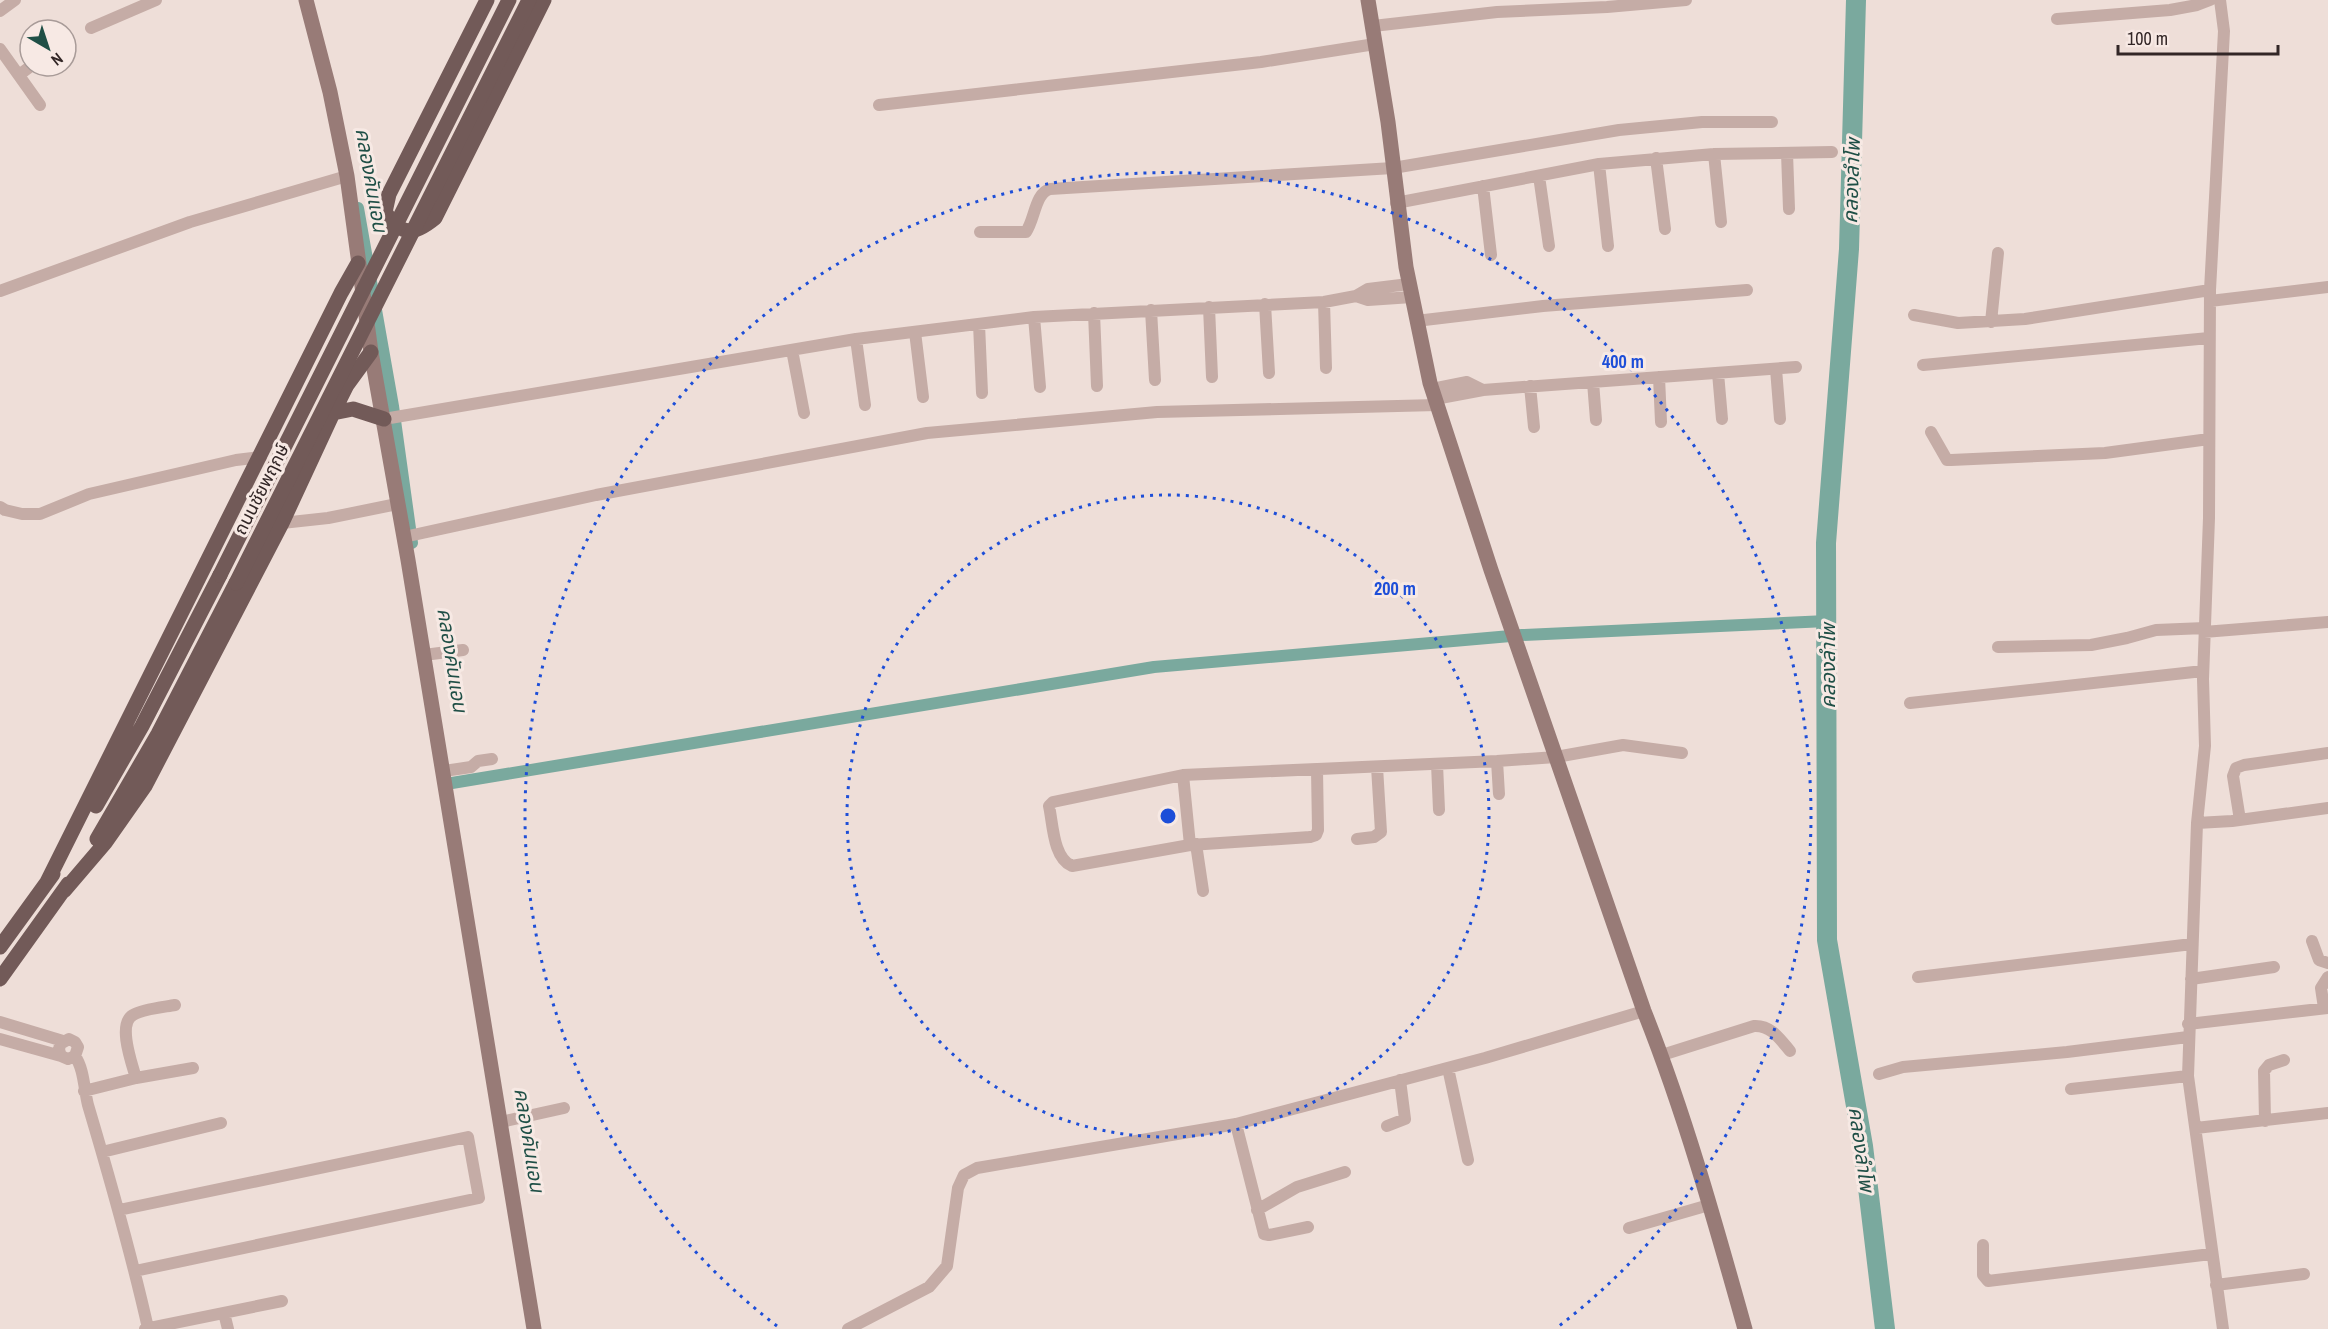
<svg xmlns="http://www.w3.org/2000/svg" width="2328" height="1329" viewBox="0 0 2328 1329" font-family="'Archivo Narrow','Noto Sans Thai',sans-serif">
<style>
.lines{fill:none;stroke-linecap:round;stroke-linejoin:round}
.canal{stroke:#7aa99e;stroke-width:12}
.river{stroke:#7aa99e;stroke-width:20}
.street{stroke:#c5aca6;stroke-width:12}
.secondary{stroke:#987b77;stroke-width:15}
.primary{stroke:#725a58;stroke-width:15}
.primary-bridge{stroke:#725a58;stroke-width:15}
.ring{fill:none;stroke:#1d4ed8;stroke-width:3;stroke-dasharray:3 6}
.labels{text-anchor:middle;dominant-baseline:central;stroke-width:6;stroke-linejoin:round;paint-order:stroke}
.street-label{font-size:18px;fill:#322626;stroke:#f7e9e4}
.water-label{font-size:20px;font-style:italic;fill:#1f4f46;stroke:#f7e9e4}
.centre{fill:#1d4ed8;stroke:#f7e9e4;stroke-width:3}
.ring-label{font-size:18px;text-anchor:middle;font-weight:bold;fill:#1d4ed8;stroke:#f7e9e4;stroke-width:6;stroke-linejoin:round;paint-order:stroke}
</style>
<rect width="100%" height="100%" fill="#eeded8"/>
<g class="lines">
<path class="canal" d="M358,208L393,406L412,543
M452,783L1154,667L1522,635L1827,621"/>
<path class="river" d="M1856,0L1849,249L1826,543L1827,940L1863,1146L1885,1329"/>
<path class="street" d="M2220,0L2224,31L2210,290L2209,518L2203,679L2205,746L2197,823L2188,1076L2223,1329
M0,11L15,0
M2057,19L2170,10L2197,5L2210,0
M1373,26L1497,12L1607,7L1686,0
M91,28L156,0
M66,41L68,40
M0,49L40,105
M19,75L31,66
M879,105L1261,62L1375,44
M1787,153L1789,209
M1714,154L1721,222
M1656,158L1665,229
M1599,164L1608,246
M1539,176L1549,246
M1483,186L1491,255
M1396,203L1599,164L1714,154L1832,152
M980,232H1026C1035,219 1035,193 1050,189L1393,168L1619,130L1702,122H1772
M1409,284L1368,289L1356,296L1368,300L1412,297
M0,291L190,222L347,176
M2210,301L2328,287
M1324,302L1326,368
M1265,304L1269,373
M1209,307L1212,377
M1151,310L1155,380
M1094,313L1097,386
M1914,315L1958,323L2025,319L2210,290
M1034,317L1040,387
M1416,321L1543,306L1747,290
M1991,322L1998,253
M979,324L982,393
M915,332L923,397
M856,339L865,405
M792,350L804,413
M1923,365L2209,338
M1776,369L1780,419
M1718,373L1722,419
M1659,377L1661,422
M1593,382L1596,420
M1530,386L1534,427
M1432,389L1467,382L1483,390L1435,399
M1483,390L1796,367
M384,419L856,339L1034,317L1324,302L1356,296
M1931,432L1947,460H1951L2105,453L2209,439
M0,507L5,510L22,514H40L89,494L236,460L261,457
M282,523L328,518L397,504
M404,537L596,495L927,433L1157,412L1437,405
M2204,632L2328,622
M1998,647L2091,645L2127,638L2156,630L2205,628
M424,655L463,650
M1910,703L2203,671
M1497,761L1499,794
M1437,764L1439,810
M1317,770L1318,830L1316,835L1310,837L1190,845L1072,866C1053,858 1053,824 1049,806L1053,802L1183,775L1497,761L1556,757L1623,745L1682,753
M444,771L471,767L478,761L492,759
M1183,775L1190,845
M2240,820L2233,776L2236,768L2244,765L2328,753
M2197,823L2232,821L2328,808
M1357,839L1374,837L1381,832L1377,767
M1196,844L1203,891
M2312,941L2319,960L2328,963
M1918,977L2192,944
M2191,979L2274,967
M2324,1008L2321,988L2328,977
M0,1022L63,1041
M2188,1024L2328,1008
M0,1039L61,1056
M1662,1055L1754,1026C1771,1025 1780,1039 1790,1051
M75,1056L68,1059L61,1056L59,1050L60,1044L69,1039L75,1042L78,1047L75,1056C84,1069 84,1089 88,1105C110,1179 131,1253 148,1328
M1448,1068L1468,1160
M1879,1074L1903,1067L2067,1052L2188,1037
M136,1078C132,1064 117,1024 133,1015C142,1009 164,1007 175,1005
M2071,1089L2188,1076
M84,1091L136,1078L193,1068
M2265,1121L2264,1071L2269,1065L2284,1060
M501,1122L564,1108
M1236,1124L1264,1234L1269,1235L1308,1227
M1387,1126L1405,1119L1400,1080
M2196,1128L2328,1113
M102,1152L221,1123
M119,1210L468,1137L479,1198L135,1271
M1257,1210L1297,1187L1345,1172
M1629,1228L1709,1205
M1983,1245V1275L1988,1281L2211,1254
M2216,1285L2304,1274
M224,1313L228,1329
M145,1329L282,1301
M848,1329L929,1287L947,1266L958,1188L964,1175L977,1168L1236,1124L1485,1058L1644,1011"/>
<path class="secondary" d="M306,0L330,92L347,176L371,352L408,560L534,1329
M1368,0L1388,122L1406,267L1430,383L1491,570L1644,1011C1685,1114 1715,1222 1745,1329"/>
<path class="primary" d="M487,0L389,194L385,212C402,236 413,236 435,218L544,0
M333,413L353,409L384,419
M96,806L142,726L220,575
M97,839L158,734L236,583
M47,882L341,293L358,263
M64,891L105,843L145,786L282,523L333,413L347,385L371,352
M0,947L53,874
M0,979L68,884"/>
<path class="primary-bridge" d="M220,575L509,0
M236,583L529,0"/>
</g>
<g class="ring">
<circle cx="1168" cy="816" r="321"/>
<path d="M777 1326A643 643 0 1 1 1559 1326"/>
</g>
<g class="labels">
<g class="street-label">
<text transform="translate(261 489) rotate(-63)">ถนนชัยพฤกษ์</text>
</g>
<g class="water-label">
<text transform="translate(372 180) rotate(80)">คลองคันแอน</text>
<text transform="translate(1851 181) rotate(-88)">คลองลำโพ</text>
<text transform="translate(453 660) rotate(81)">คลองคันแอน</text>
<text transform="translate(1827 666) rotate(-90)">คลองลำโพ</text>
<text transform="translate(530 1140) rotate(81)">คลองคันแอน</text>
<text transform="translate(1862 1149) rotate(82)">คลองลำโพ</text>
</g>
</g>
<circle cx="1168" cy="816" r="9" class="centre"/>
<g class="ring-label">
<text x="1623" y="368">400 m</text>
<text x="1395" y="595">200 m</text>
</g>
<g transform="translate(48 48) rotate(141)"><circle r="28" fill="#f7e9e4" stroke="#a89b98" stroke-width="1.5"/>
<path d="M0-4.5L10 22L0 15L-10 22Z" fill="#1f4f46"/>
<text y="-9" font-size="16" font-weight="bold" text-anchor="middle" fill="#322626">N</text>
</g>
<path d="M2118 45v9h160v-9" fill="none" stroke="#322626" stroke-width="3"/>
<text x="2127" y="45" font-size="18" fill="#322626" stroke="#f7e9e4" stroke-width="4.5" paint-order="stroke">100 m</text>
</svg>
